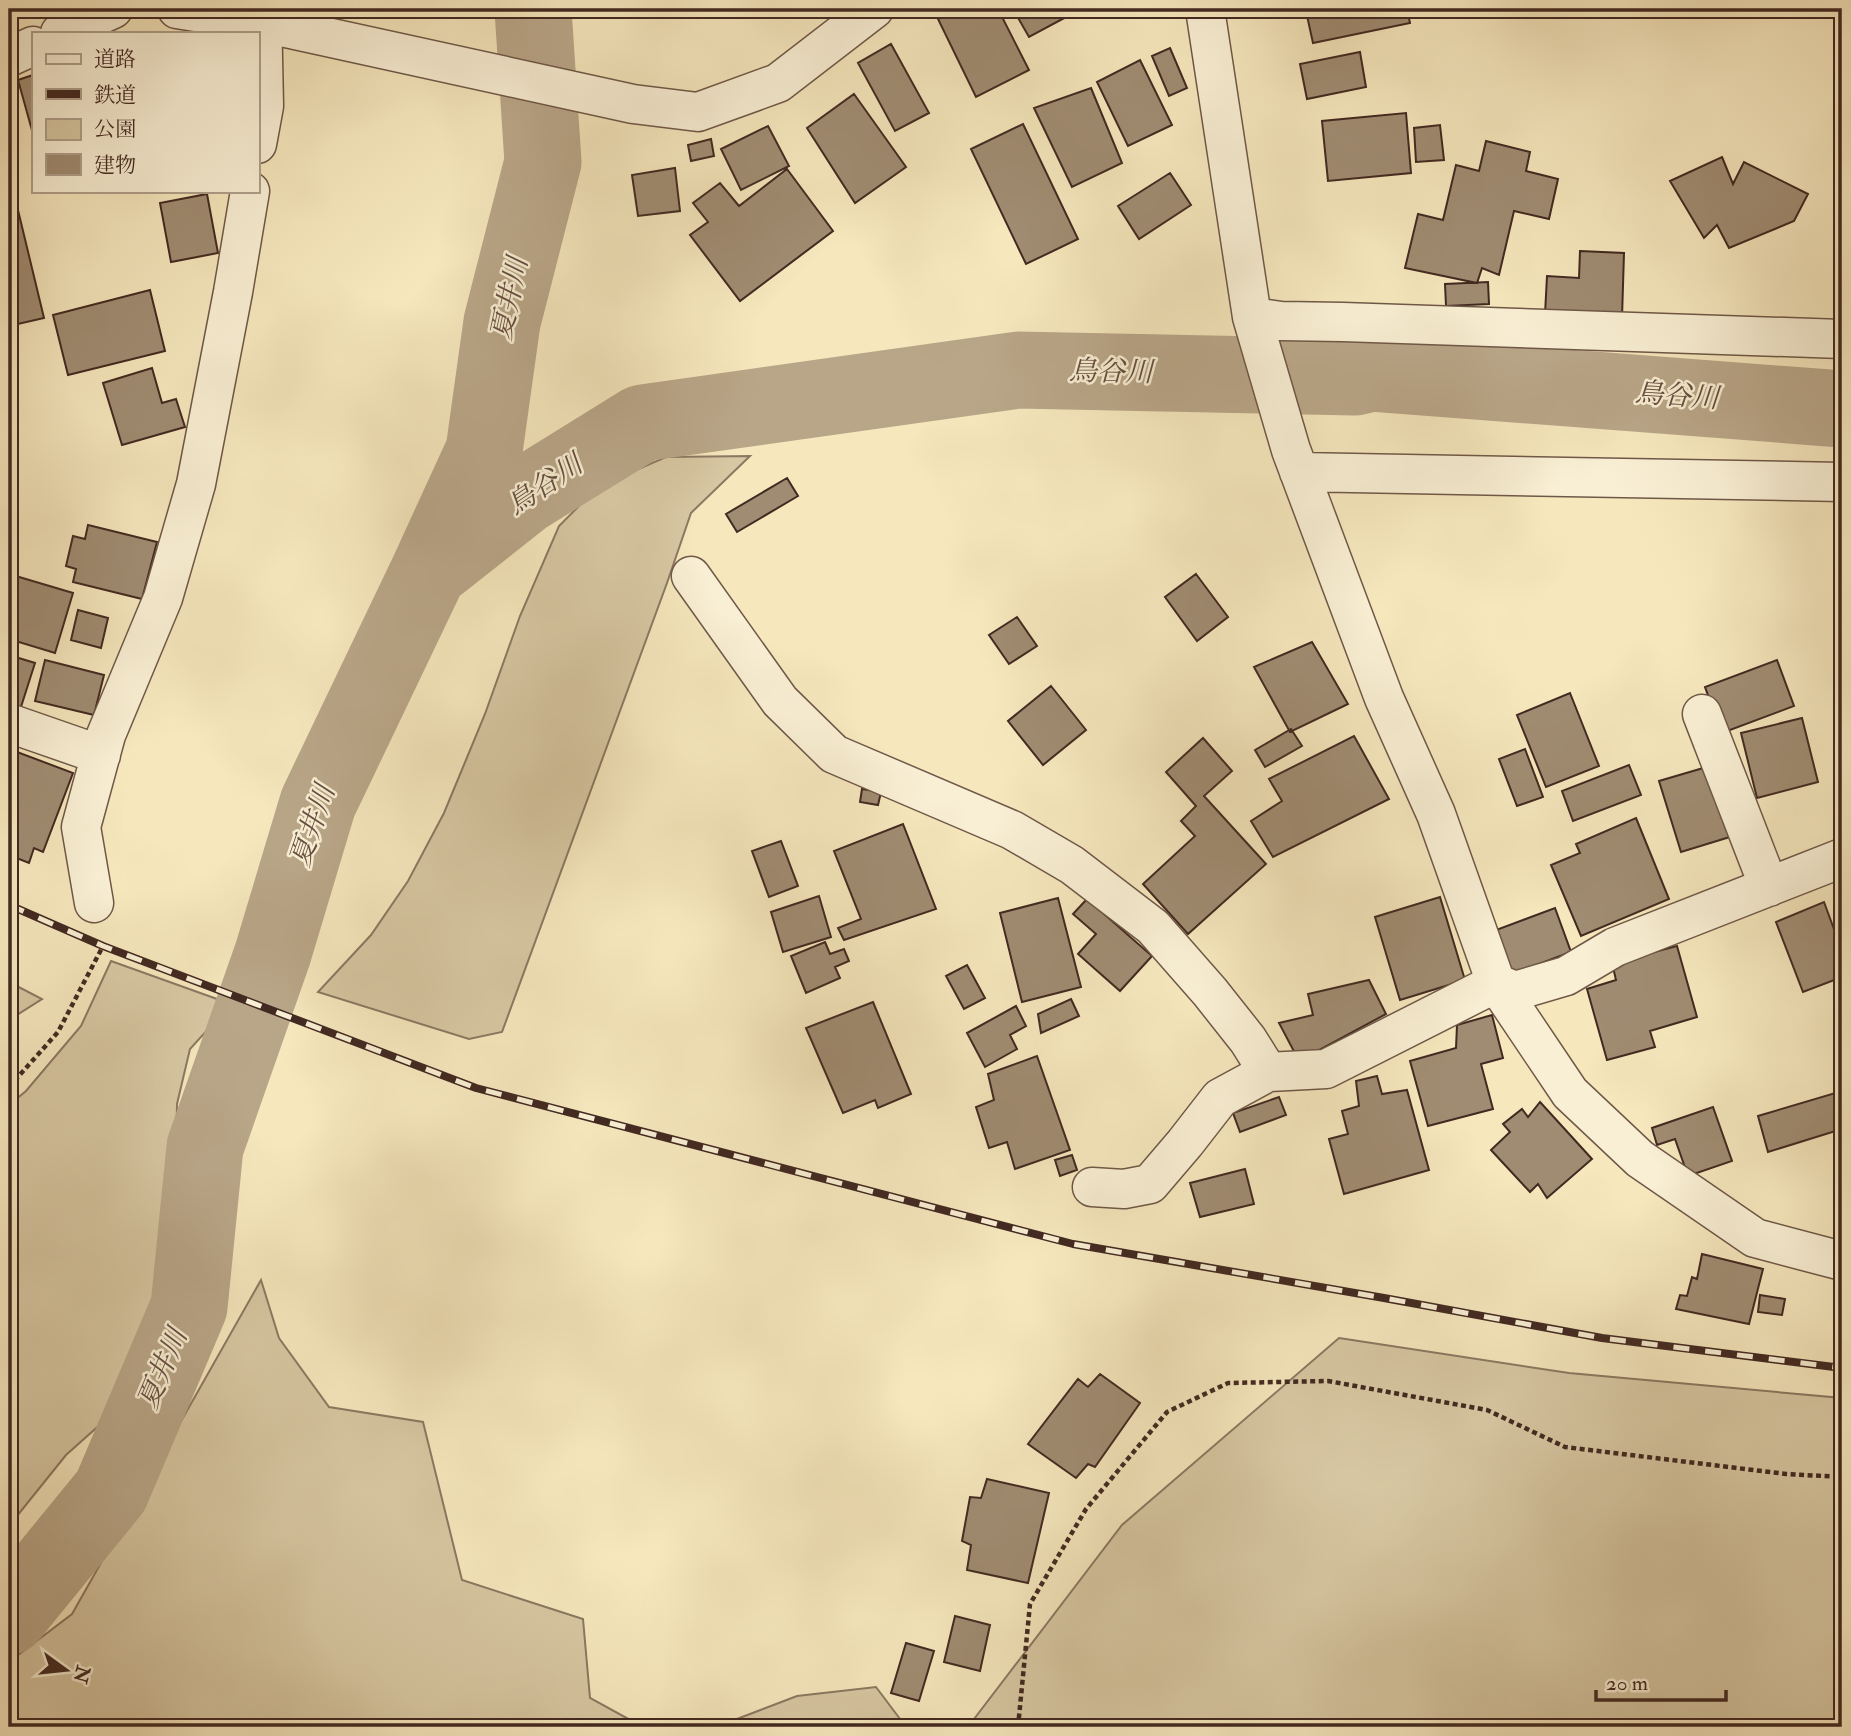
<svg xmlns="http://www.w3.org/2000/svg" width="1851" height="1736" viewBox="0 0 1851 1736" font-family="'IM FELL Double Pica','Noto Serif JP',serif">
<style>
.green{fill:#d7c7a2;stroke:#8c7862;stroke-width:2}
.lines{fill:none;stroke-linecap:round;stroke-linejoin:round}
.river{stroke:#b9a688;stroke-width:77}
.building{fill:#a08c72;stroke:#422921;stroke-width:2}
.street-casing{stroke:#6f5848;stroke-width:41}
.path{stroke:#422921;stroke-width:4.5;stroke-dasharray:5 3.5;stroke-linecap:butt}
.street{stroke:#f9efd4;stroke-width:38}
.rail-casing{stroke:#422921;stroke-width:8}
.rail{stroke:#f9efd4;stroke-width:5;stroke-dasharray:16;stroke-linecap:butt}
.labels{text-anchor:middle;dominant-baseline:central;stroke-width:5;stroke-linejoin:round;paint-order:stroke}
.water-label{font-size:28px;font-style:italic;fill:#664e40;stroke:#f9efd4}
</style>
<rect width="100%" height="100%" fill="#f6e7bd"/>
<filter id="stains"><feTurbulence type="fractalNoise" baseFrequency=".00286" numOctaves="4"/><feColorMatrix values="0 0 0 0 .2 0 0 0 0 .09 0 0 0 0 .02 0 0 0 .5 -.17"/></filter>
<radialGradient id="worn" r=".72"><stop offset=".6" stop-color="#630" stop-opacity="0"/><stop offset="1" stop-color="#630" stop-opacity=".3"/></radialGradient>
<path class="green" d="M750,456L691,513L667,583L502,1032L469,1039L318,992L371,935L408,881L444,813L485,714L520,616L559,526L599,486L666,457Z
M111,961L231,1004L190,1049L177,1104L174,1277L154,1343L130,1398L66,1455L9,1526V1105L26,1091L81,1026Z
M9,982L42,999L9,1020Z
M261,1280L279,1338L329,1407L423,1422L462,1580L583,1619L590,1698L643,1727H9V1662L72,1614Z
M1339,1338L1569,1373L1842,1398V1727H968L1122,1525Z
M876,1687L906,1727H716L797,1696Z"/>
<g class="lines">
<path class="river" d="M438,564L524,496L642,423L1018,370L1355,377L1372,373L1842,409
M9,1616L111,1491L189,1307L205,1147L273,953L318,803L429,571L484,451L502,322L543,162L533,9"/>
</g>
<path class="building" d="M958,9H998L1029,70L976,97L938,19Z
M1013,9H1064L1068,16L1029,37Z
M1314,9H1407L1410,23L1313,43L1306,11Z
M891,44L929,113L895,131L858,63Z
M1170,48L1187,88L1169,96L1152,56Z
M1360,52L1366,87L1307,99L1300,64Z
M1140,60L1172,125L1128,146L1097,82Z
M33,75V134L18,80Z
M1091,88L1122,163L1072,187L1034,108Z
M854,94L906,167L855,203L807,128Z
M1406,113L1411,173L1328,181L1322,121Z
M1023,124L1078,239L1026,264L971,149Z
M1440,125L1444,160L1416,162L1414,128Z
M768,126L789,166L741,190L721,149Z
M711,139L714,156L691,161L688,145Z
M1486,141L1530,152L1526,171L1558,179L1549,219L1514,211L1499,275L1482,268L1477,283L1405,268L1418,214L1443,220L1456,165L1479,171Z
M1722,157L1733,184L1744,162L1808,194L1794,221L1729,248L1717,225L1704,238L1670,181Z
M675,168L680,211L638,216L632,175Z
M787,169L833,231L740,301L690,235L708,222L693,203L720,183L739,206Z
M1170,173L1191,205L1139,239L1118,206Z
M207,194L218,253L171,262L160,203Z
M17,206L44,318L9,326V209Z
M1580,251L1624,253L1622,318L1545,314L1547,276L1579,278Z
M1488,282L1489,304L1446,306L1445,284Z
M150,290L165,351L68,375L53,315Z
M152,368L162,403L176,399L185,427L122,445L103,383Z
M787,478L798,496L737,532L726,514Z
M88,525L157,542L142,599L73,582L76,569L66,566L73,536L85,539Z
M9,574L73,593L55,653L9,639Z
M1196,574L1228,617L1197,641L1165,597Z
M78,610L108,618L101,648L71,640Z
M1017,617L1037,646L1009,664L989,635Z
M1312,642L1348,704L1290,732L1254,667Z
M9,655L35,663L20,710L9,707Z
M45,660L104,675L94,715L35,701Z
M1777,660L1794,706L1722,733L1705,687Z
M1051,686L1086,730L1043,765L1008,721Z
M1570,693L1599,766L1546,787L1517,715Z
M1802,718L1818,782L1757,798L1741,733Z
M1291,729L1302,746L1265,767L1255,750Z
M1354,736L1389,799L1273,857L1251,821L1282,801L1269,779Z
M1203,738L1232,771L1204,796L1266,864L1188,934L1143,884L1195,836L1181,821L1196,806L1166,772Z
M1525,749L1543,797L1517,806L1499,759Z
M17,752L73,773L43,852L34,848L29,863L9,855V773Z
M1629,765L1641,795L1573,821L1562,791Z
M1710,766L1733,836L1681,852L1659,781Z
M862,789L881,792L878,805L860,802Z
M1636,818L1669,899L1581,936L1551,865L1580,853L1576,844Z
M903,824L936,909L844,940L838,928L861,919L834,851Z
M781,841L798,886L769,897L752,851Z
M819,896L831,937L783,952L771,912Z
M1440,897L1465,980L1400,1000L1375,917Z
M1058,898L1081,987L1022,1002L1000,913Z
M1087,899L1152,956L1120,991L1078,954L1096,934L1073,914Z
M1824,902L1842,951V977L1803,992L1776,922Z
M1555,908L1571,952L1512,974L1496,930Z
M825,942L830,954L844,949L849,961L835,967L840,978L806,993L791,956Z
M1677,946L1697,1017L1650,1031L1655,1047L1607,1060L1587,989L1616,980L1612,963Z
M967,965L985,998L964,1009L946,976Z
M1369,980L1386,1014L1299,1061L1279,1023L1313,1015L1308,994Z
M1071,999L1079,1016L1041,1033L1038,1014Z
M873,1002L911,1094L878,1108L875,1100L843,1113L806,1028Z
M1016,1006L1026,1026L1010,1035L1017,1049L985,1067L967,1033Z
M1492,1015L1503,1058L1481,1064L1493,1109L1428,1126L1410,1061L1456,1048L1457,1025Z
M1037,1056L1070,1150L1015,1169L1007,1142L989,1148L976,1107L994,1100L988,1074Z
M1377,1076L1382,1094L1407,1090L1429,1170L1344,1194L1329,1139L1348,1134L1342,1111L1359,1106L1356,1081Z
M1842,1091V1129L1768,1152L1758,1116Z
M1279,1097L1286,1115L1240,1132L1233,1113Z
M1540,1102L1592,1159L1547,1198L1538,1184L1530,1192L1491,1150L1510,1132L1503,1124L1522,1109L1528,1117Z
M1713,1107L1732,1161L1688,1176L1675,1139L1657,1145L1652,1128Z
M1072,1155L1077,1170L1060,1176L1055,1160Z
M1245,1169L1254,1204L1200,1217L1190,1183Z
M1702,1254L1763,1269L1749,1324L1676,1309L1680,1295L1687,1296L1692,1277L1697,1279Z
M1760,1295L1785,1299L1782,1315L1758,1312Z
M1100,1374L1140,1403L1095,1467L1088,1464L1076,1478L1028,1444L1078,1379L1088,1387Z
M987,1479L1049,1493L1028,1583L967,1570L971,1545L962,1541L970,1497L981,1498Z
M955,1616L990,1625L980,1671L944,1662Z
M906,1643L934,1651L919,1701L891,1693Z"/>
<g class="lines">
<g class="street-casing">
<path id="street" d="M177,9L263,23L633,104L698,112L778,83L874,9
M1205,9L1252,317L1291,450L1384,698L1436,814L1496,983L1570,1093L1640,1159L1755,1238L1842,1261
M60,33L113,9
M9,57L33,46
M257,144L264,106L262,9
M1252,317L1281,321L1343,322L1842,339
M1299,472L1842,482
M691,576L780,701L834,754L1012,830L1072,865L1153,927L1210,992L1248,1040L1268,1072
M1702,714L1769,887
M9,723L101,755
M94,903L81,827L106,735L163,598L196,484L233,292L250,191
M1496,983L1515,991L1566,976L1615,947L1842,858
M1092,1187L1124,1189L1150,1184L1185,1143L1220,1098L1268,1072L1326,1069L1496,983"/>
</g>
<path class="path" d="M9,1087L58,1032L103,946
M1018,1727L1030,1604L1086,1509L1167,1412L1228,1383L1328,1381L1487,1410L1565,1447L1786,1474L1842,1477"/>
<use href="#street" class="street"/>
<g class="rail-casing">
<path id="rail" d="M9,905L103,946L476,1088L1073,1244L1384,1298L1602,1338L1842,1368"/>
</g>
<use href="#rail" class="rail"/>
</g>
<g class="labels">
<g class="water-label">
<text transform="translate(510 299) rotate(-78)">夏井川</text>
<text transform="translate(1111 372) rotate(1)">鳥谷川</text>
<text transform="translate(1677 396) rotate(4)">鳥谷川</text>
<text transform="translate(545 485) rotate(-34)">鳥谷川</text>
<text transform="translate(313 826) rotate(-71)">夏井川</text>
<text transform="translate(163 1369) rotate(-67)">夏井川</text>
</g>
</g>
<rect width="1851" height="1736" fill="none" stroke="#f6e7bd" stroke-width="35"/>
<rect x="10" y="10" width="1830" height="1715" fill="none" stroke="#422921" stroke-width="3.5"/>
<rect x="18" y="18" width="1816" height="1701" fill="none" stroke="#422921" stroke-width="2"/>
<rect x="32" y="32" width="228" height="161" fill="#f9efd4" stroke="#b0a08c" stroke-width="2"/>
<rect x="46" y="54" width="35" height="10" fill="#f9efd4" stroke="#b0a08c" stroke-width="2"/>
<text x="94" y="66" font-size="21" fill="#422921">道路</text>
<rect x="46" y="89" width="35" height="10" fill="#422921" stroke="#b0a08c" stroke-width="2"/>
<text x="94" y="102" font-size="21" fill="#422921">鉄道</text>
<rect x="46" y="119" width="35" height="21" fill="#d7c7a2" stroke="#b0a08c" stroke-width="2"/>
<text x="94" y="136" font-size="21" fill="#422921">公園</text>
<rect x="46" y="154" width="35" height="21" fill="#a08c72" stroke="#b0a08c" stroke-width="2"/>
<text x="94" y="172" font-size="21" fill="#422921">建物</text>
<g transform="translate(66 1670) rotate(105)" stroke="#f9efd4" stroke-width="5" paint-order="stroke">
<path d="M0-5L12 26L0 18L-12 26Z" fill="#422921"/>
<text y="-10" font-size="19" font-weight="bold" text-anchor="middle" fill="#422921">N</text>
</g>
<path d="M1596 1690v10h130v-10" fill="none" stroke="#422921" stroke-width="3.5"/>
<text x="1606" y="1690" font-size="21" fill="#422921" stroke="#f9efd4" stroke-width="5" paint-order="stroke">20 m</text>
<rect width="100%" height="100%" filter="url(#stains)"/>
<rect width="100%" height="100%" fill="url(#worn)"/>
</svg>
